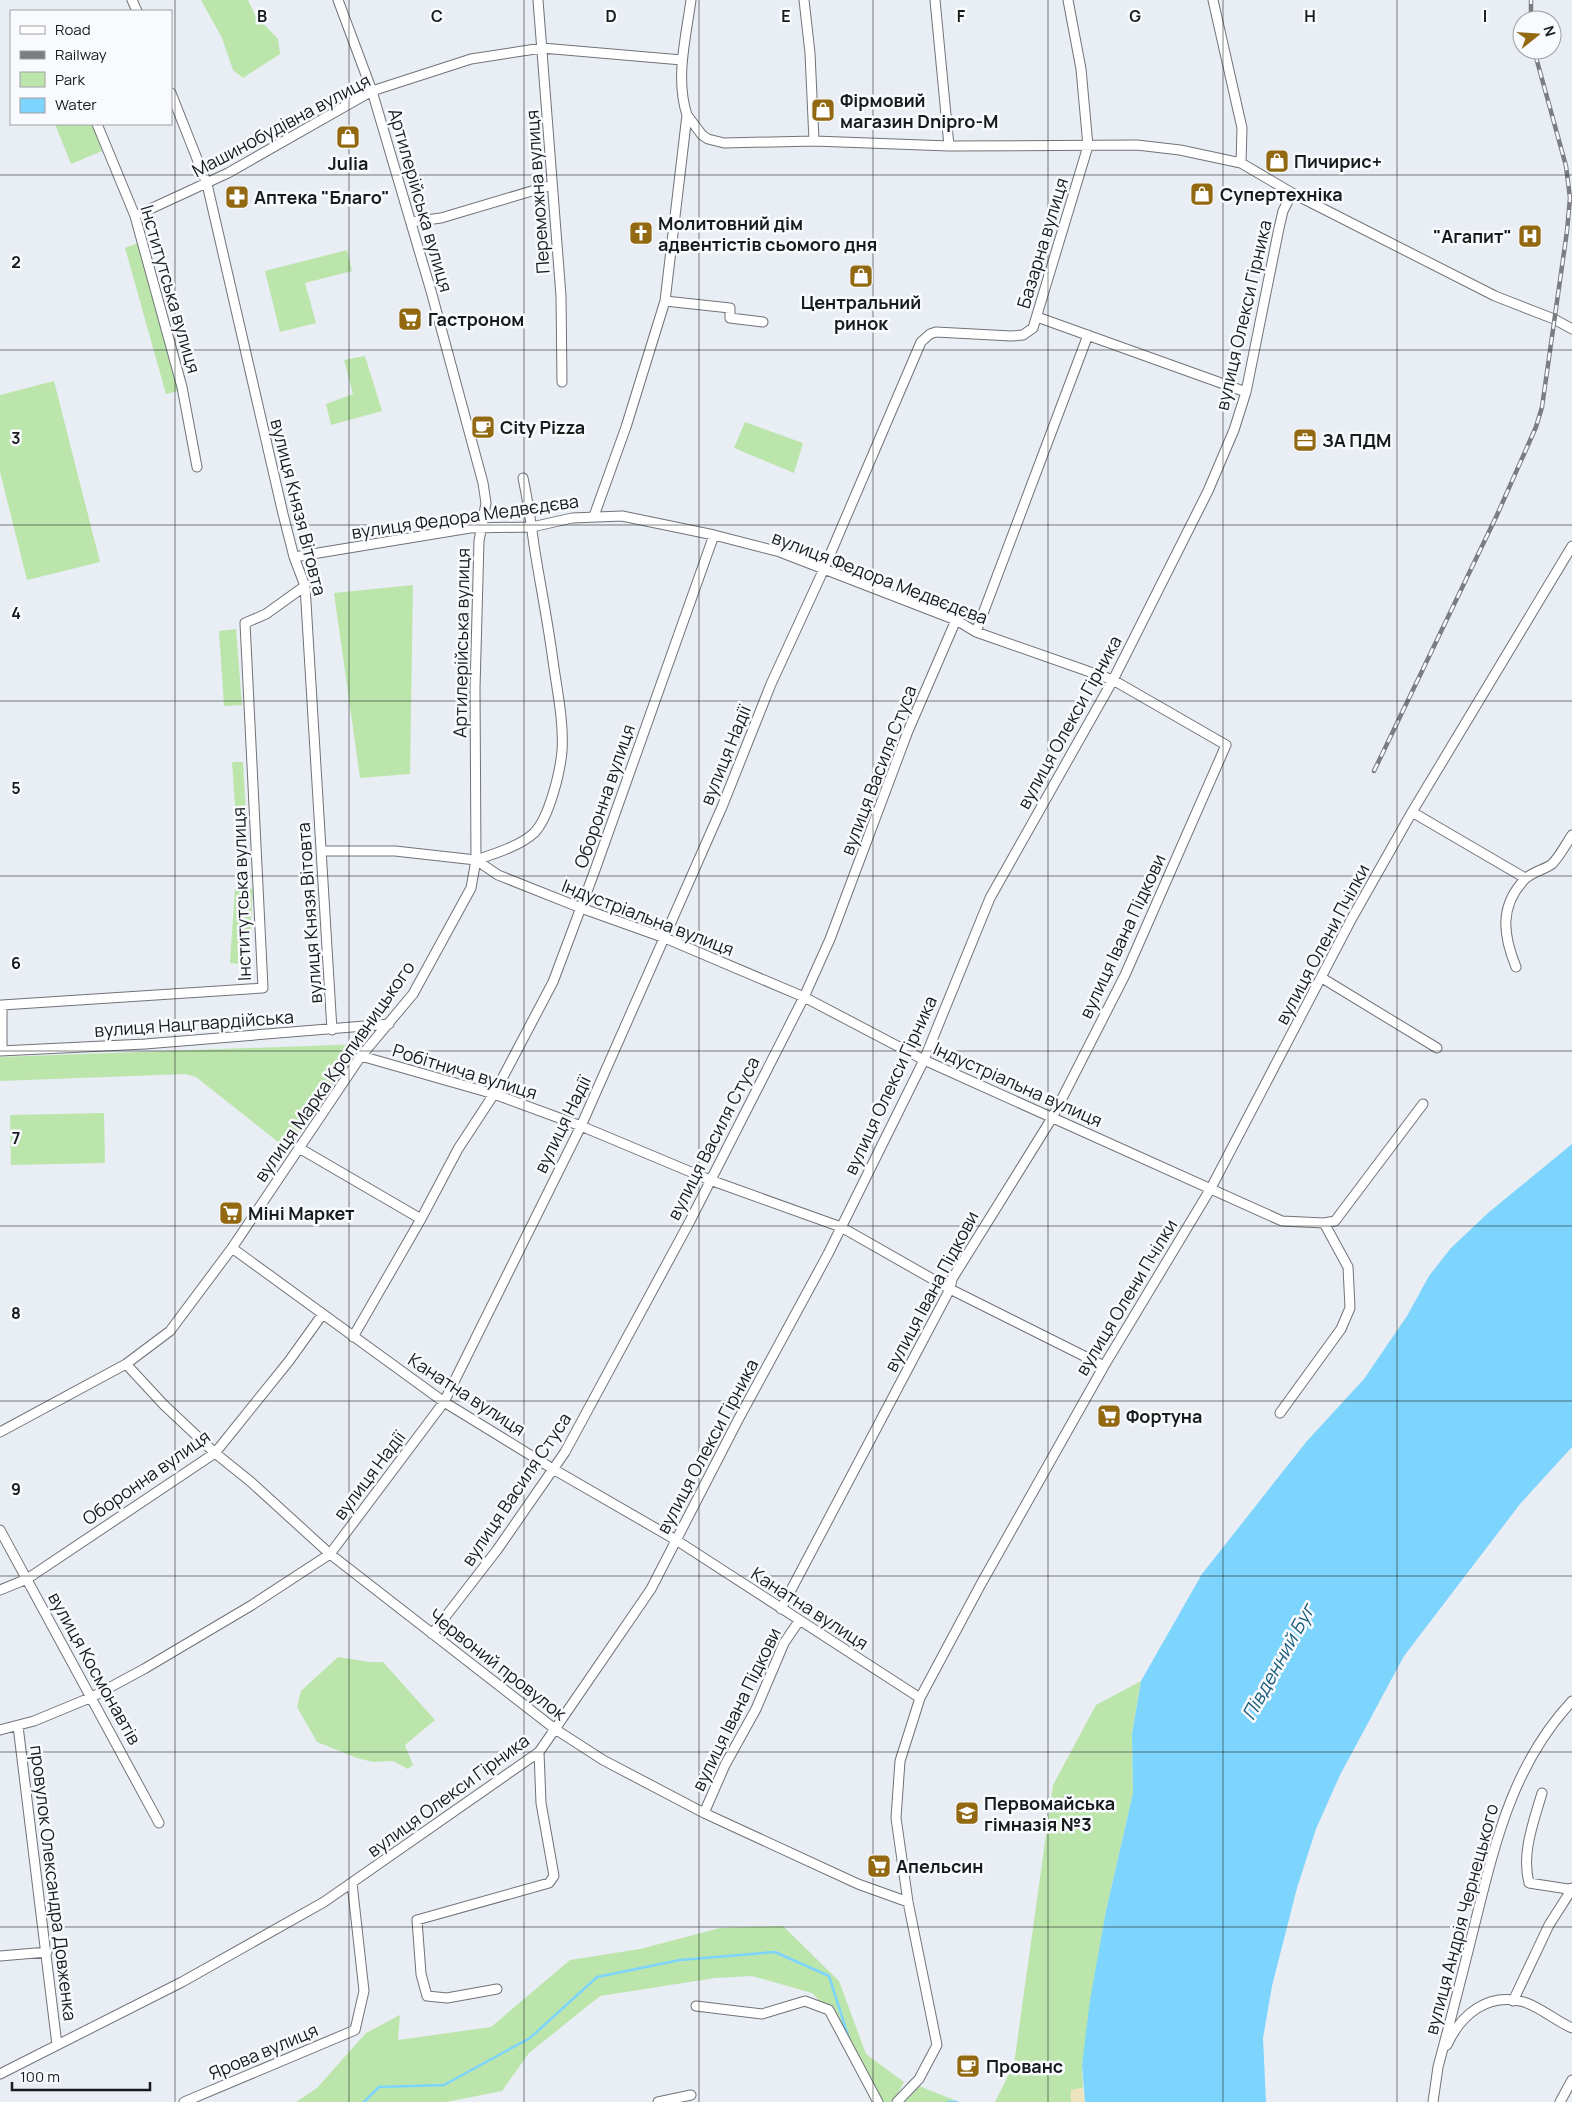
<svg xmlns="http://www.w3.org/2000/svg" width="1572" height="2102" viewBox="0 0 1572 2102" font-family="Manrope,sans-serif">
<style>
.green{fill:#bce5ab}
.sand{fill:#ede3be}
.water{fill:#7dd4fd}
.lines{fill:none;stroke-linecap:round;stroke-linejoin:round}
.stream{stroke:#7dd4fd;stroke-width:2.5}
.minor-casing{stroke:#707379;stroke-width:11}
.minor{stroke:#fff;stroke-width:9}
.rail-casing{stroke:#7a7d82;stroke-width:4.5}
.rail{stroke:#f8fafe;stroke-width:2.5;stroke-dasharray:8;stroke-linecap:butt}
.grid{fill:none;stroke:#181a1c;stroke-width:1;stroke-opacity:0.55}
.labels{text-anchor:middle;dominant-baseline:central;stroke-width:5;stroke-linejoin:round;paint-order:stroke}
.poi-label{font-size:18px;font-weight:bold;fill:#181a1c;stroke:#f8fafe;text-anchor:start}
.street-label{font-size:18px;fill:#181a1c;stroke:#f8fafe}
.water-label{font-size:19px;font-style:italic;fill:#185c78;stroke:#f8fafe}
.grid-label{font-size:16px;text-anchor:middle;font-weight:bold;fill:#181a1c;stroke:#f8fafe;stroke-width:5;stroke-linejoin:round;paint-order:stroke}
</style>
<rect width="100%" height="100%" fill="#e9edf4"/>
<path class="green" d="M201,0H248L255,15L278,39L280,54L243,78L233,70L222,38Z
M55,124H92L102,151L71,164Z
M138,243L178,391L166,394L125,248Z
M347,250L352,271L305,283L316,323L280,332L265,271Z
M365,356L382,411L331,425L326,404L353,394L344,360Z
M54,381L100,562L27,580L0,472V395Z
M745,422L803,443L794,473L734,448Z
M413,585L410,774L360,778L334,593Z
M236,629L242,705L224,706L219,631Z
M232,762H243L247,833L237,834Z
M235,888L253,889L248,965L230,963Z
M363,1044L287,1149L196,1077L185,1074L0,1081V1057Z
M104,1113L105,1163L11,1165L10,1115Z
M338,1657L370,1662H383L435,1720L405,1745L413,1765L408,1769L393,1761L373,1762L357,1758L317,1742L297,1707L301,1691Z
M1141,1681L1132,1734L1133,1793L1106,1911L1082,2065L1083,2088L1071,2090V2102H995L1014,2064L1053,1785L1096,1705Z
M783,1926L839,1981L866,2054L904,2082L896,2097L891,2102H877L832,2014L812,1993L752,1976L715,1978L600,1996L529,2053L502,2091L446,2102H296L317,2088L366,2033L400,2015L398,2040L491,2027L570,1960L640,1949L720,1928Z
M919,2086L959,2102H901Z"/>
<path class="sand" d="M1083,2088L1085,2102H1071V2090Z"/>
<path class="water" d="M1572,1144V1447L1520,1504L1404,1656L1340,1775L1316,1829L1297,1888L1272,1986L1263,2038L1266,2102H1085L1082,2065L1090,2000L1106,1911L1133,1793L1132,1734L1141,1681L1202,1574L1307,1441L1364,1379L1407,1316L1429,1276L1451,1248L1488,1213Z"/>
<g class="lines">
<path class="stream" d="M364,2102L379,2087L444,2085L530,2038L597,1977L680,1960L775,1952L829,1976L850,2042
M948,2102H957"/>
<g class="minor-casing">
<path id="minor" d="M132,0L137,11
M338,0L372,91L431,291L483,483L486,503L479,541L475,688L476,860
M538,0L561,296L562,382
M804,0L810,53L814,141
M935,0L949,146
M1213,0L1242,128L1241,163
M171,93L207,184L283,514L294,557L305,586L332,1030
M687,115L702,135L708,139L724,143L814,141L949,146L1137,145L1180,150L1241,163L1292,193L1495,296L1554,319L1572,329
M97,124L135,216L182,387L197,467
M135,216L228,173L372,91L471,59L542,48L682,60
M411,222L441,218L552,185
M665,301L730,308V318L763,322
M1037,317L1246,392
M594,516L626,427L665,301L687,115C675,79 686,37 691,0
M294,557L470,528L532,527L572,518L622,516L714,535L780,552L956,620L976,632L1113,680L1226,745L1125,975L1052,1118L952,1279L950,1289L781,1609
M976,632L1088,335
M1412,812L1525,878
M321,851H395L476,860L498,875L581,908L665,938L804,997L924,1060L1282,1221L1324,1223L1348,1267L1350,1308L1341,1329L1280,1413
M1516,967C1503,935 1499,906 1525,879C1532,872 1544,870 1552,864C1560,856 1566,844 1572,835
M1322,978L1437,1048
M0,1051L145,1044L389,1024
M2,1051V1005L263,988L245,623L266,614L305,586
M361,1056L494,1094L581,1126L710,1180L841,1227L950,1289L1104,1366
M299,1148L421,1219
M1324,1223L1335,1221L1423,1104
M232,1248L444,1402L553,1469L676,1540L920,1698
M353,1337L421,1219L458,1149L494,1094L553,982L595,870L714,535
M126,1364L164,1405L215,1453L251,1482L330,1554L555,1729L603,1760L704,1813L858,1884L908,1902
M0,1432L126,1364L170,1331L232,1248L361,1056L413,994L471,888L476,860C494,854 520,846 534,833C549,818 560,773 562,751C564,722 557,690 553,661C548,622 540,584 534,545C531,523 528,501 523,478
M0,1530L159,1823
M0,1590L27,1579L215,1453L289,1361L322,1315
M432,1634L497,1550L565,1452L690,1221L804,997L830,939L908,731L956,620
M18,1726L57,2045
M0,1730L34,1721L92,1697L144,1669L252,1605L330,1554L444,1402L581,1126L722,807L771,684L823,571L921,342L930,334L936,332L1011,336L1023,335L1033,328L1088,146L1081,69L1068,0
M1542,1793C1534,1821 1521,1853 1529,1883L1568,1889L1572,1888
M704,1813L725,1765L756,1709L784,1643L799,1621
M0,1956L47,1952
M497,1989L447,1998L427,1996L421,1974L417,1920L549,1883L554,1876L541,1803L539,1752
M1513,2001L1549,1925L1572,1889
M696,2006L762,2014L805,2001L829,2010L878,2102
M1447,2045C1461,2014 1488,1992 1524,2002C1540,2007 1556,2021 1572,2028
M0,2074L182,1982L324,1902L539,1752L555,1729L651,1589L738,1420L828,1254L924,1060L990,898L1113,680L1208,491L1234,430L1246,392L1279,228L1283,211L1292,193
M184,2102L355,2030L364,1991L352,1883
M658,2102L691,2095
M897,2102L919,2079L937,2045L908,1902L896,1818L900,1761L920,1698L981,1584L1104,1366L1211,1188L1352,918L1412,812L1572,546
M1433,2102L1438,2067C1450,2022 1462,1976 1473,1931C1494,1848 1511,1766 1572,1701
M1560,2102L1572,2080"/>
</g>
<use href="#minor" class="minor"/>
<g class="rail-casing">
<path id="rail" d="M1531,20V0
M1374,771L1497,515L1536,427L1542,407L1567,231L1570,198L1566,166L1534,50"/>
</g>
<use href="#rail" class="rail"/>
</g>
<path class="grid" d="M175,0V2102M349,0V2102M524,0V2102M699,0V2102M873,0V2102M1048,0V2102M1223,0V2102M1397,0V2102M0,175H1572M0,350H1572M0,525H1572M0,701H1572M0,876H1572M0,1051H1572M0,1226H1572M0,1401H1572M0,1576H1572M0,1752H1572M0,1927H1572"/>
<defs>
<g id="shop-square" transform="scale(1.25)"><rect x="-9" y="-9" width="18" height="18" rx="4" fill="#926811" stroke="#f8fafe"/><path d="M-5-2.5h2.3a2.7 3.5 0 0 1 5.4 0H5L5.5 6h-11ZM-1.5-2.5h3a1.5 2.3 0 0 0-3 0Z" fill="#fff"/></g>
<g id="pharmacy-square" transform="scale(1.25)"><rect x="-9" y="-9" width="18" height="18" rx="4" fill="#926811" stroke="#f8fafe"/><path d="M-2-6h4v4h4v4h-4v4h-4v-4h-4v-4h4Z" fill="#fff"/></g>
<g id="church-square" transform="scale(1.25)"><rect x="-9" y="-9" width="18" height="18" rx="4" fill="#926811" stroke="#f8fafe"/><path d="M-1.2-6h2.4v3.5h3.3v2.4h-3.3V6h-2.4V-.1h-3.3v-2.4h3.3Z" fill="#fff"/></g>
<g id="hospital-square" transform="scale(1.25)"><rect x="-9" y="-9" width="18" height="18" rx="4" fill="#926811" stroke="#f8fafe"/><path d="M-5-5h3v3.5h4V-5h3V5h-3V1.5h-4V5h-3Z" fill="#fff"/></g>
<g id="supermarket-square" transform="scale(1.25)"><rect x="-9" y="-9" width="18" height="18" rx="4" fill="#926811" stroke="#f8fafe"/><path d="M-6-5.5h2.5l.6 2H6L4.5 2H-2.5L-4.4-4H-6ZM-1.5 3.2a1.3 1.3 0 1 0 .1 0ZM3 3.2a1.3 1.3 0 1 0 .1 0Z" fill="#fff"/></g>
<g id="cafe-square" transform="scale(1.25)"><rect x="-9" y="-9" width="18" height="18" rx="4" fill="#926811" stroke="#f8fafe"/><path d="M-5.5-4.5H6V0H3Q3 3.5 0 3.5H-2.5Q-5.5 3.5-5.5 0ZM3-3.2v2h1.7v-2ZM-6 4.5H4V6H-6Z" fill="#fff"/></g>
<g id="office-square" transform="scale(1.25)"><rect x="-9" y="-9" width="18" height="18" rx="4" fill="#926811" stroke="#f8fafe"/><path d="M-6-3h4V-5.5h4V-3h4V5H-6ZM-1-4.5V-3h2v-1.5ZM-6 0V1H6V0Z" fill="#fff"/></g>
<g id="school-square" transform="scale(1.25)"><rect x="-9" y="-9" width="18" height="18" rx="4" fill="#926811" stroke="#f8fafe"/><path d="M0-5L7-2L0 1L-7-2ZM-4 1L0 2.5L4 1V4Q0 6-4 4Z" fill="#fff"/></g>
</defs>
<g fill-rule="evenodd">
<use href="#shop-square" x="823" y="110"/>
<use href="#shop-square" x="348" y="137"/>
<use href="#shop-square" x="1277" y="161"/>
<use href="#shop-square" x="1202" y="194"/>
<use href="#pharmacy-square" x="237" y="197"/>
<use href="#church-square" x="641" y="233"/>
<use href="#hospital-square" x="1530" y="236"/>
<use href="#shop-square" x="861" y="276"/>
<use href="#supermarket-square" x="410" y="319"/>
<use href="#cafe-square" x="483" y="427"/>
<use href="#office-square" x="1305" y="440"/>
<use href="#supermarket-square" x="231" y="1213"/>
<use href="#supermarket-square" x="1109" y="1416"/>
<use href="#school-square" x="967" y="1813"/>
<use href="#supermarket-square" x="879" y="1866"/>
<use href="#cafe-square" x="968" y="2066"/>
</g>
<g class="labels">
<g class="poi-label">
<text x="840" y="100">Фірмовий<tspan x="840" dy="21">магазин Dnipro-M</tspan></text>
<text x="1294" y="161">Пичирис+</text>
<text x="348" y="163" text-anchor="middle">Julia</text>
<text x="1220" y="194">Супертехніка</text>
<text x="254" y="197">Аптека "Благо"</text>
<text x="658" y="223">Молитовний дім<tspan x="658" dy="21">адвентістів сьомого дня</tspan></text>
<text x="1512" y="236" text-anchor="end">"Агапит"</text>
<text x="861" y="302" text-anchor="middle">Центральний<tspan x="861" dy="21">ринок</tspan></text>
<text x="428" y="319">Гастроном</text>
<text x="500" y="427">City Pizza</text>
<text x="1322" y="440">ЗА ПДМ</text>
<text x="248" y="1213">Міні Маркет</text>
<text x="1126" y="1416">Фортуна</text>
<text x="984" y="1803">Первомайська<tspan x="984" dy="21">гімназія №3</tspan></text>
<text x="896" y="1866">Апельсин</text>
<text x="986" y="2066">Прованс</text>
</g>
<g class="street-label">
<text transform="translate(281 125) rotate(-28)">Машинобудівна вулиця</text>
<text transform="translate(537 192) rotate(-94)">Переможна вулиця</text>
<text transform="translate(421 200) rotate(74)">Артилерійська вулиця</text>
<text transform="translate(1042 243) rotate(-73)">Базарна вулиця</text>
<text transform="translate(171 289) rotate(74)">Інститутська вулиця</text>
<text transform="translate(1243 315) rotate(-77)">вулиця Олекси Гірника</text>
<text transform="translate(299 507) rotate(76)">вулиця Князя Вітовта</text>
<text transform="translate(465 516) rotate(-8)">вулиця Федора Медвєдєва</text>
<text transform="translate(880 577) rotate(21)">вулиця Федора Медвєдєва</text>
<text transform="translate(461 643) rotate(-89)">Артилерійська вулиця</text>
<text transform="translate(1069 722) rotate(-61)">вулиця Олекси Гірника</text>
<text transform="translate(725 755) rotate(-68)">вулиця Надії</text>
<text transform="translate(878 770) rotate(-69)">вулиця Василя Стуса</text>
<text transform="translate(604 796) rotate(-71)">Оборонна вулиця</text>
<text transform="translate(241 894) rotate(-92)">Інститутська вулиця</text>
<text transform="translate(309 913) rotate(-94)">вулиця Князя Вітовта</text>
<text transform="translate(648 917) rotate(21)">Індустріальна вулиця</text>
<text transform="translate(1122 936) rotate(-65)">вулиця Івана Підкови</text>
<text transform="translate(1322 944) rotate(-62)">вулиця Олени Пчілки</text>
<text transform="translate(194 1023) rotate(-4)">вулиця Нацгвардійська</text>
<text transform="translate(334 1071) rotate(-55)">вулиця Марка Кропивницького</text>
<text transform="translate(465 1071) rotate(17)">Робітнича вулиця</text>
<text transform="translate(1018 1084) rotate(24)">Індустріальна вулиця</text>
<text transform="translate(890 1085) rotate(-65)">вулиця Олекси Гірника</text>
<text transform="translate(562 1124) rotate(-64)">вулиця Надії</text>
<text transform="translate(713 1138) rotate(-63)">вулиця Василя Стуса</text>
<text transform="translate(931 1291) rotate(-62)">вулиця Івана Підкови</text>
<text transform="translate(1126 1297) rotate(-59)">вулиця Олени Пчілки</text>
<text transform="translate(467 1394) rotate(33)">Канатна вулиця</text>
<text transform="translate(707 1446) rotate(-62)">вулиця Олекси Гірника</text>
<text transform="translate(369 1475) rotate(-53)">вулиця Надії</text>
<text transform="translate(146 1477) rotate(-35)">Оборонна вулиця</text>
<text transform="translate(516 1489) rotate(-56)">вулиця Василя Стуса</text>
<text transform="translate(810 1608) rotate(33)">Канатна вулиця</text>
<text transform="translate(498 1664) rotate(38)">Червоний провулок</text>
<text transform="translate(95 1668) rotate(61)">вулиця Космонавтів</text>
<text transform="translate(736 1709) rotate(-64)">вулиця Івана Підкови</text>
<text transform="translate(448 1795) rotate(-36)">вулиця Олекси Гірника</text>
<text transform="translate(54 1883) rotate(83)">провулок Олександра Довженка</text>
<text transform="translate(1461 1919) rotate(-75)">вулиця Андрія Чернецького</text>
<text transform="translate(263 2051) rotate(-23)">Ярова вулиця</text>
</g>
<g class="water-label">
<text transform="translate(1278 1662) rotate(-61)">Південний Буг</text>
</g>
</g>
<g class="grid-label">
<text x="262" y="22">B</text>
<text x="437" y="22">C</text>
<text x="611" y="22">D</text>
<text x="786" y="22">E</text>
<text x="961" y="22">F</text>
<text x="1135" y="22">G</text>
<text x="1310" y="22">H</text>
<text x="1485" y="22">I</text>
<text x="16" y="268">2</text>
<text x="16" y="444">3</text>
<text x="16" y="619">4</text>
<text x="16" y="794">5</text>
<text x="16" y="969">6</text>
<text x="16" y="1144">7</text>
<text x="16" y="1319">8</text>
<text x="16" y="1495">9</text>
</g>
<rect x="10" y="10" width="162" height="115" fill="#f8fafe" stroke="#9ea0a4"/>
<rect x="20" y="26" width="25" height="8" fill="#ffffff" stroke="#9ea0a4"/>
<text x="55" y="35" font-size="15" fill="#181a1c">Road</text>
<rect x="20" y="51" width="25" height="8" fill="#7a7d82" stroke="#9ea0a4"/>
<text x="55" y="60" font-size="15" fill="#181a1c">Railway</text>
<rect x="20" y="72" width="25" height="15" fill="#bce5ab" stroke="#9ea0a4"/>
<text x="55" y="85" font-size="15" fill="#181a1c">Park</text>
<rect x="20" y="98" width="25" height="15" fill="#7dd4fd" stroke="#9ea0a4"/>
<text x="55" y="110" font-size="15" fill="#181a1c">Water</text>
<g transform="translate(1537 35) rotate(73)"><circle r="24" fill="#f8fafe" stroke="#9ea0a4"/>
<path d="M0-4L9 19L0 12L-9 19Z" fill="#926811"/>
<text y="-8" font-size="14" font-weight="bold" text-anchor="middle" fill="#181a1c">N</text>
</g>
<path d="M12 2082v8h138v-8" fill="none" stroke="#181a1c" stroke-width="2.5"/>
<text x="20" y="2082" font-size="15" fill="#181a1c" stroke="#f8fafe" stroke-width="4" paint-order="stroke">100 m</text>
</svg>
